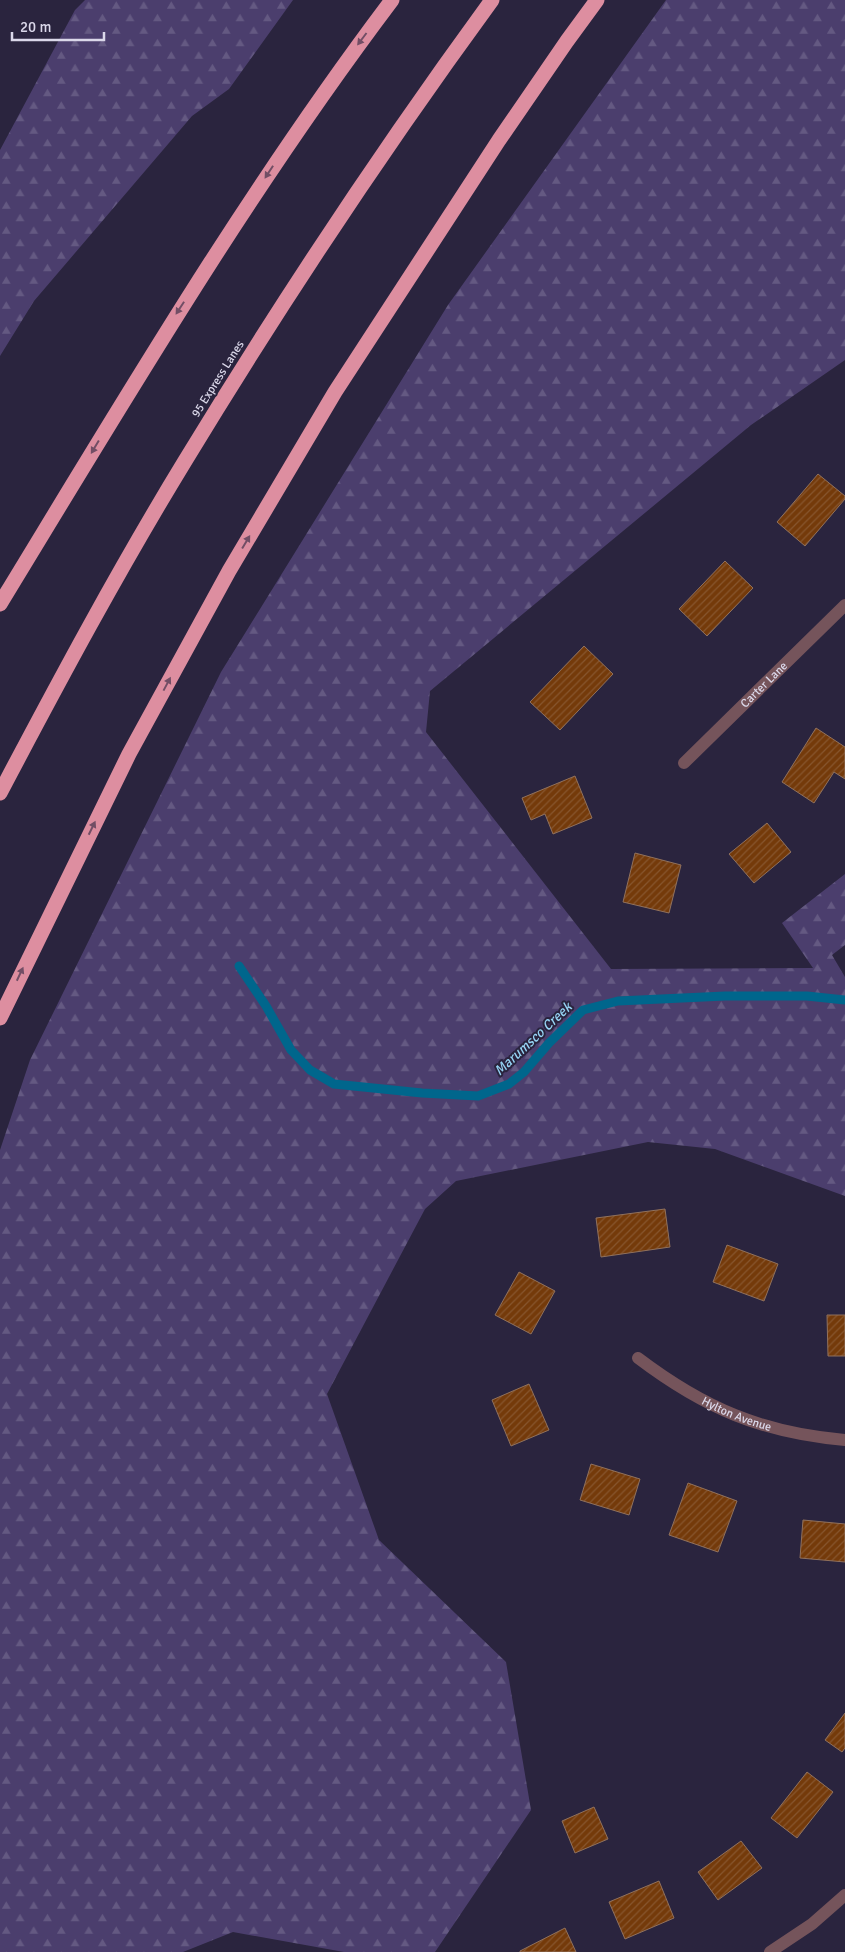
<svg xmlns="http://www.w3.org/2000/svg" width="845" height="1952" viewBox="0 0 845 1952" font-family="Signika,sans-serif">
<style>
.forest{fill:url(#forest-firs)}
.lines{fill:none;stroke-linecap:round;stroke-linejoin:round}
.stream{stroke:#00668c;stroke-width:9}
.building{fill:url(#building-hatch);stroke:#90715d}
.street{stroke:#75545b;stroke-width:12}
.highway{stroke:#dd8ea0;stroke-width:15}
.oneway{fill:#724e65}
.labels{text-anchor:middle;dominant-baseline:central;stroke-width:4;stroke-linejoin:round;paint-order:stroke}
.street-label{font-size:12px;fill:#dbd8ea;stroke:#2a243e}
.water-label{font-size:14px;font-style:italic;fill:#96d4f4;stroke:#2a243e}
</style>
<defs>
<pattern id="forest-firs" width="22" height="20" patternUnits="userSpaceOnUse" patternTransform="scale(1.25)"><rect width="22" height="20" fill="#4b3e6d"/><path d="M5 1l3.5 6h-7zM16 11l3.5 6h-7z" fill="#645982"/></pattern>
<pattern id="building-hatch" width="6" height="6" patternUnits="userSpaceOnUse" patternTransform="scale(1.25)"><rect width="6" height="6" fill="#743a0a"/><path d="M-1 1l2-2M0 6l6-6M5 7l2-2" fill="none" stroke="#87562e"/></pattern>
</defs>
<rect width="100%" height="100%" fill="#2a243e"/>
<path class="forest" d="M85,0H293L229,89L192,116L34,301L0,356V150L75,10Z
M666,0H845V360L751,425L430,691L426,732L611,969L813,968L782,923L845,874V945L832,955L845,977V1196L715,1149L648,1142L456,1181L425,1209L327,1394L379,1540L506,1662L531,1810L435,1952H344L233,1932L183,1952H0V1150L30,1060L221,672L448,305Z"/>
<g class="lines">
<path class="stream" d="M239,966L266,1006L291,1050L310,1070L334,1084L422,1093L478,1096L509,1084L524,1072L549,1043L583,1010L618,1001L725,996H807L845,1000"/>
</g>
<path class="building" d="M818,474L845,496V499L805,546L777,522Z
M725,561L753,588L707,636L679,609Z
M584,646L613,674L560,730L530,702Z
M816,728L845,747V779L834,772L814,803L782,782Z
M575,776L592,818L553,834L545,814L531,820L522,798Z
M767,823L791,852L754,883L729,854Z
M635,853L681,865L669,913L623,902Z
M665,1209L670,1247L601,1257L596,1218Z
M727,1245L778,1264L764,1301L713,1282Z
M519,1272L555,1291L531,1334L495,1315Z
M827,1315H845V1356H828Z
M529,1384L549,1430L511,1446L492,1400Z
M591,1464L640,1479L629,1515L580,1500Z
M688,1483L737,1501L718,1552L669,1535Z
M803,1520L845,1524V1562L800,1558Z
M845,1713V1748L842,1752L825,1740Z
M807,1772L833,1792L797,1838L771,1818Z
M594,1807L608,1839L575,1853L562,1821Z
M741,1841L762,1868L718,1900L698,1872Z
M659,1881L674,1918L625,1939L609,1902Z
M565,1928L576,1952H520V1951Z"/>
<g class="lines">
<g class="street">
<path id="s1" d="M684,763L845,605"/>
<path id="s2" d="M638,1358C704,1408 762,1433 845,1440"/>
<path d="M770,1952L812,1924L845,1895"/>
</g>
<path class="highway" d="M0,604C125,399 247,192 392,0
M0,793C59,681 119,569 185,461C281,303 383,149 492,0
M0,1018L129,754L229,571L335,392L499,140L567,41L597,0"/>
</g>
<defs><path id="oneway-solid" d="M-6-.8H1V-3.2L6.5 0L1 3.2V.8H-6Z" transform="scale(1.25)"/></defs>
<g class="oneway">
<use href="#oneway-solid" transform="translate(362 39) rotate(127)"/>
<use href="#oneway-solid" transform="translate(269 172) rotate(123)"/>
<use href="#oneway-solid" transform="translate(180 308) rotate(123)"/>
<use href="#oneway-solid" transform="translate(95 447) rotate(121)"/>
<use href="#oneway-solid" transform="translate(246 542) rotate(-59)"/>
<use href="#oneway-solid" transform="translate(167 684) rotate(-62)"/>
<use href="#oneway-solid" transform="translate(92 828) rotate(-64)"/>
<use href="#oneway-solid" transform="translate(20 974) rotate(-65)"/>
</g>
<g class="labels">
<g class="street-label">
<text transform="translate(218 379) rotate(-58)">95 Express Lanes</text>
<text stroke="none"><textPath href="#s1" startOffset="112">Carter Lane</textPath></text>
<text stroke="none"><textPath href="#s2" startOffset="114">Hylton Avenue</textPath></text>
</g>
<g class="water-label">
<text transform="translate(533 1039) rotate(-43)">Marumsco Creek</text>
</g>
</g>
<path d="M12 32v8h92v-8" fill="none" stroke="#dbd8ea" stroke-width="2.5"/>
<text x="20" y="32" font-size="15" fill="#dbd8ea" stroke="#2a243e" stroke-width="4" paint-order="stroke">20 m</text>
</svg>
